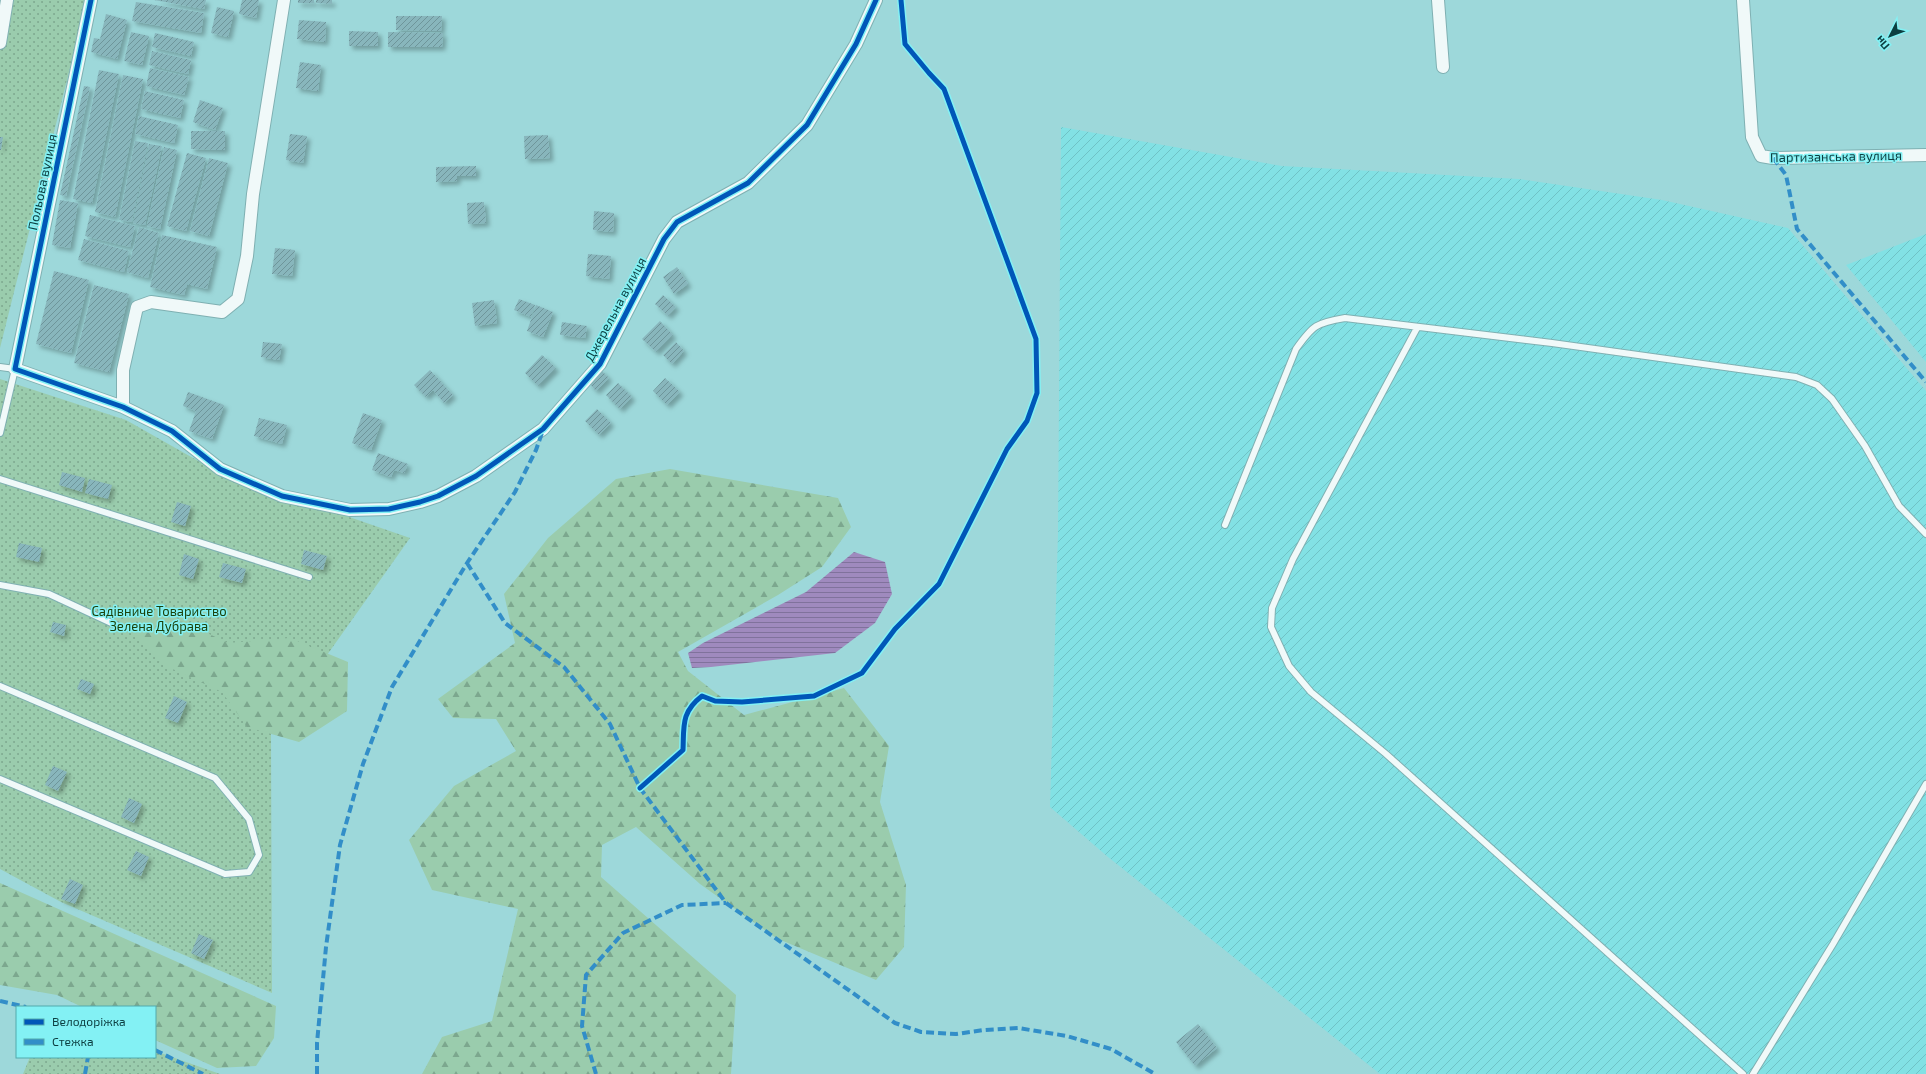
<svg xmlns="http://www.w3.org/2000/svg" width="1926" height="1074" viewBox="0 0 1926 1074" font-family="'Exo 2',sans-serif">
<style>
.industrial{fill:url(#industrial-furrows)}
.grass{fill:url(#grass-dots)}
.forest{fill:url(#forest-firs)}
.water{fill:url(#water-rules)}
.building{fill:url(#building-hatch);filter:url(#shadow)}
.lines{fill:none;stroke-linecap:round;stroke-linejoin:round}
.service-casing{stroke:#7fb0b2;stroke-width:8}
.minor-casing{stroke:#7fb0b2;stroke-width:14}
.service{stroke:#f0f9f9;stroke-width:6}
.minor{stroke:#f0f9f9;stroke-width:12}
.quiet{stroke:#328ec8;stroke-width:4;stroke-dasharray:8 4;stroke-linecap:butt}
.cycleway-casing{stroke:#83f1f4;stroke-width:8}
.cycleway{stroke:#0057b8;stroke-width:5}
.labels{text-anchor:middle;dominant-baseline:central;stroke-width:3;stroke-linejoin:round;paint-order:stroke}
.street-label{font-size:13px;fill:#0c3e40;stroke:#83f1f4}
.park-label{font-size:13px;fill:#1b410a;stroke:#83f1f4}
</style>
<defs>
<pattern id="industrial-furrows" width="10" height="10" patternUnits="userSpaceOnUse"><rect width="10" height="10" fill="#82e1e4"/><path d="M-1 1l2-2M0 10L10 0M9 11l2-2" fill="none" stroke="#6fc2c5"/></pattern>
<pattern id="grass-dots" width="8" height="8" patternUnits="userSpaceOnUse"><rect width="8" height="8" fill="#9accad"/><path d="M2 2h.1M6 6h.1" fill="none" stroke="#7ca78e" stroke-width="1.8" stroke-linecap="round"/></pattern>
<pattern id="forest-firs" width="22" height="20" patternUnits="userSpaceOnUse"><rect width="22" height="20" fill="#9accad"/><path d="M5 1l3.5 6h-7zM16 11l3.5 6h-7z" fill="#7ca78e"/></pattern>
<pattern id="water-rules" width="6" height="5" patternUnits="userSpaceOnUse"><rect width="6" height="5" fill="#9f8abe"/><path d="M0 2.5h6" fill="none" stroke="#80729c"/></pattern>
<pattern id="building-hatch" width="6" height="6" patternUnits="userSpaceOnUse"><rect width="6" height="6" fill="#88b6bc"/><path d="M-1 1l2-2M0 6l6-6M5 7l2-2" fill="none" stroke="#6e959a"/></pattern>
<filter id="shadow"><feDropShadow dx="3.5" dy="3.5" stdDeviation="2" flood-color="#0004"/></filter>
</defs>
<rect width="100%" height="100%" fill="#9dd8da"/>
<path class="industrial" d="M1061,127L1282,166L1519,179L1662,200L1788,228L1926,391V1074H1380L1108,857L1050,807L1058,534Z
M1926,234V362L1846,265Z"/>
<path class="grass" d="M0,0H87L0,348Z
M0,379L126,420L216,471L410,538L271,734L272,993L61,902L0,869Z
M155,1051L220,1074H23L30,1057H155Z"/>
<path class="forest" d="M670,469L838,498L851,527L822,567L778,595L678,652L688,671L744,715L844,688L889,746L880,802L906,885L904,947L876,980L776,938L700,884L636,827L602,845L601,877L736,995L731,1074H422L442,1037L492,1021L518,909L432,890L409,840L454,786L516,751L496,719L453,718L438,699L515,643L504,594L548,538L616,479Z
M123,604L163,612L228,643L290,638L348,662L347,711L299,742L247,727L222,692L162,664L123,620Z
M0,883L276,1006L274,1038L256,1066L217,1068L155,1040V1007H82L57,995L0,985Z"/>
<path class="water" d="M854,552L885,562L892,594L875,623L835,653L711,667L692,668L688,653L703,643L806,592Z"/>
<path class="building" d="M154,0H206L204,9Z
M242,0H259L256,18L239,14Z
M298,0H314V3H298Z
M316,0H332V4L316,3Z
M136,2L204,13L201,33L132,21Z
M217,7L234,11L228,37L211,33Z
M106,14L127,20L117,59L91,52L94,38L100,39Z
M396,16H442L441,31L396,30Z
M299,20L326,22L325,42L297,39Z
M349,31L378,32V46H349Z
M131,32L149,36L142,65L124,61Z
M388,32L443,33L442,47H388Z
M155,33L194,42L191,56L152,47Z
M152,51L191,60L188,74L149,65Z
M300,62L321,65L318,91L296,88Z
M150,68L189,77L184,95L146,86Z
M99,70L119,74L92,203L73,199Z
M123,75L143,79L115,217L95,212Z
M84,86L90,87L66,196L60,195Z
M145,91L184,100L180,118L141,109Z
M200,100L223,108L215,130L193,122Z
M139,116L178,125L174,143L135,134Z
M191,131H225V150L191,149Z
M290,134L307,136L303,163L286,160Z
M548,135L550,158L525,159L524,136Z
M0,137H3L1,150H0Z
M135,141L148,143L132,222L119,220Z
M149,144L162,146L145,225L133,223Z
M164,147L177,150L160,229L147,226Z
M187,153L206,158L186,231L167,226Z
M209,158L228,163L209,236L190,231Z
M476,166V176H457V181L436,182V167Z
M60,200L78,203L70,248L52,245Z
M484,202L486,223L468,224L467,203Z
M594,211L614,213L613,232L593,230Z
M90,215L135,226L130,247L85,236Z
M139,227L159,233L148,278L127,272Z
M162,235L217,247L207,289L187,284L184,295L150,287Z
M84,239L129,251L124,272L78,260Z
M275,248L295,250L292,276L272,274Z
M588,254L611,256L609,279L586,276Z
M677,267L688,284L674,294L663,277Z
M54,271L89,280L71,353L36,344Z
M94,285L129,294L109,372L74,363Z
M663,295L676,307L668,316L655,304Z
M519,299L535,305L531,317L514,310Z
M494,300L497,323L475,326L472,303Z
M536,305L553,312L543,337L527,331Z
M660,321L673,335L656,352L642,339Z
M562,322L587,326L585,338L560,335Z
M263,342L282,344L279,360L261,357Z
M676,342L684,351L672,364L663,355Z
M542,355L556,368L538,386L525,373Z
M600,369L609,378L596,391L588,382Z
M430,370L453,395L444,403L433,390L426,397L414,385Z
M665,378L680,392L667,405L653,391Z
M618,383L632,397L620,409L606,395Z
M188,392L224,405L212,439L189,431L196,411L183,406Z
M597,409L611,423L599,435L585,421Z
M363,413L382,420L371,450L352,443Z
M259,418L287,425L282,444L254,436Z
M378,453L408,464L404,473L394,470L391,477L372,470Z
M62,472L85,478L82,492L59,485Z
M89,479L112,485L108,499L85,493Z
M177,502L191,506L185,526L171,522Z
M19,543L42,548L39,562L16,557Z
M304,550L327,556L323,570L301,564Z
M184,554L199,559L193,579L179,575Z
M223,563L246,569L242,583L219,577Z
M53,622L66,625L64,636L50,632Z
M81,679L94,684L90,694L77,689Z
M174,696L187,702L178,723L165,718Z
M53,766L67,772L58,791L45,785Z
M129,798L142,804L134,823L121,817Z
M136,851L149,857L141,876L127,870Z
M70,879L83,885L75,904L61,899Z
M199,934L213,940L204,959L191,953Z
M1198,1024L1217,1048L1195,1066L1176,1042Z"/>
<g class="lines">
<g class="service-casing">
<path id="service" d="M1417,328L1293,559L1272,608L1271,627L1289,666L1311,692L1386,754L1743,1074
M0,367L15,369L0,433
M0,479L309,577
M1225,525L1296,349C1313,325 1316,323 1345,318L1552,343L1796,377L1817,385L1832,399L1865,446L1899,506L1926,534
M0,585L49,594L120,627
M0,686L215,778L249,819L259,855L249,872L225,874L0,779
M1753,1074L1833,944L1926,784"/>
</g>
<g class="minor-casing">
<path id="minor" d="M91,0L15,369L123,407L172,431L220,469L282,496L350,510L389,509L420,502L438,496L476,476L543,429L600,364L664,239L677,222L748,183L807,125L856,44L876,0
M1438,0L1443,67
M1743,0L1752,137L1761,156L1773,158L1926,155
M0,43L7,0
M123,407V370L137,307L151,302L222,312L238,299L247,256L253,194L284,0"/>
</g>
<use href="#service" class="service"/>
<use href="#minor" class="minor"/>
<path class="quiet" d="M1773,158L1786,175L1797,229L1926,382
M467,563L505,623L564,667L610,724L640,788L726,903L895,1023L921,1032L956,1034L984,1030L1018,1028L1067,1036L1111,1049L1155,1074
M0,1001L26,1007
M155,1050L203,1074
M85,1074L88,1057
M317,1074V1043L326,947L340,845L363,764L392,687L467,563L515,492L536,450L543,430
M596,1074L582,1026L586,975L623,933L682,905L726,903"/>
<g class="cycleway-casing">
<path id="cycleway" d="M91,0L15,369L123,407L172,431L220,469L282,496L350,510L389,509L420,502L438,496L476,476L543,429L600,364L664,239L677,222L748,183L807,125L856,44L876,0
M640,788L683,750C684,726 681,712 702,696L715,701L742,702L814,696L862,673L895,629L939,584L1007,449L1027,421L1037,393L1036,339L944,89L929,73L905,44L901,0"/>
</g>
<use href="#cycleway" class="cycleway"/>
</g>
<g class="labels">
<g class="street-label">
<text transform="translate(1836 156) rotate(-1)">Партизанська вулиця</text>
<text transform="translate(42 182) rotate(-78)">Польова вулиця</text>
<text transform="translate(615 309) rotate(-62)">Джерельна вулиця</text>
</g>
<g class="park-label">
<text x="159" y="611">Садівниче Товариство<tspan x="159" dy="15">Зелена Дубрава</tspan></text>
</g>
</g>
<rect x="16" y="1006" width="140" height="52" fill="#83f1f4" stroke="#53a9ac"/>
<rect x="24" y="1019" width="20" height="6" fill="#0057b8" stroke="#53a9ac"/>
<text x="52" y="1026" font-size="12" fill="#0c3e40">Велодоріжка</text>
<rect x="24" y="1039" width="20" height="6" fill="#328ec8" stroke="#53a9ac"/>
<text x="52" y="1046" font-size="12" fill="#0c3e40">Стежка</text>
<g transform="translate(1890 36) rotate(228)" stroke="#83f1f4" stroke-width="3" paint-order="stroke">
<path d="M0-3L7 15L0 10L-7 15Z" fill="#0c3e40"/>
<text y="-6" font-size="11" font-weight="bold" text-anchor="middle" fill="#0c3e40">Пн</text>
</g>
</svg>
